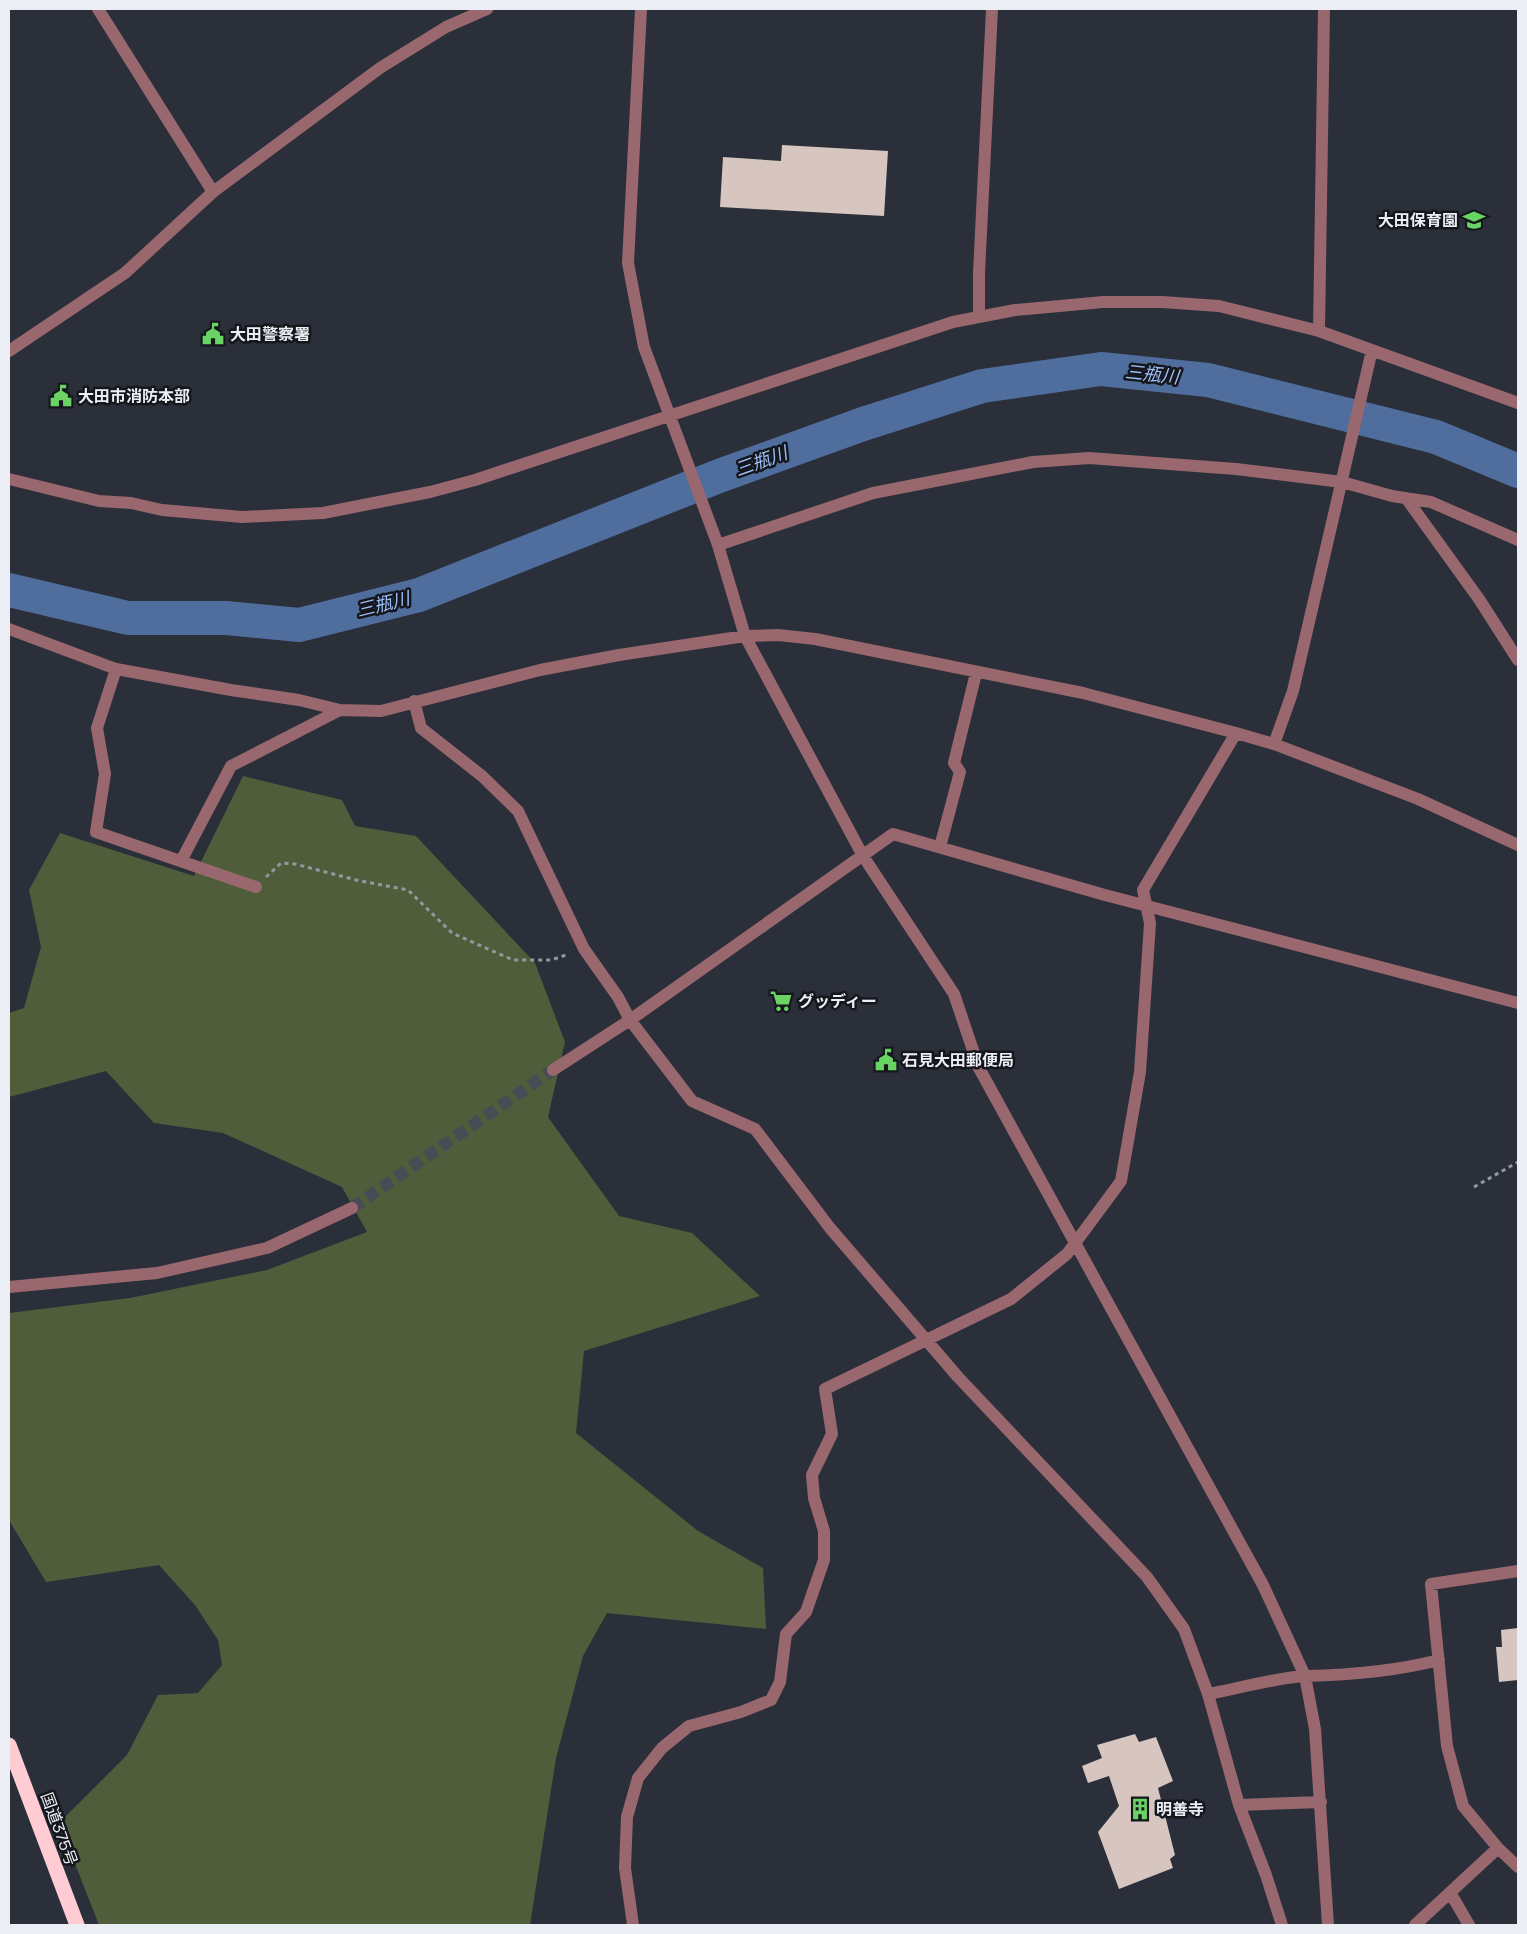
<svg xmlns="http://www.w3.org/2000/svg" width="1527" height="1934" viewBox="0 0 1527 1934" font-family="'Space Grotesk','Noto Sans JP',sans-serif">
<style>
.green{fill:#505d3b}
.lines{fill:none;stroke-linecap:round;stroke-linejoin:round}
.river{stroke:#4f6d9d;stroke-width:34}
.building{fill:#d6c6bf}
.minor-tunnel{stroke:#474c55;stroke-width:12;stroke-dasharray:12 6;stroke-linecap:butt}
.path{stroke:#9498a0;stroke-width:3;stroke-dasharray:4 4;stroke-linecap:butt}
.minor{stroke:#99676e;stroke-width:12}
.highway{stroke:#ffccd3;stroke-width:15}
.labels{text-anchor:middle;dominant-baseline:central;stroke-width:5;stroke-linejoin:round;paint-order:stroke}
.poi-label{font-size:16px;font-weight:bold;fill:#ebeef5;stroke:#15171c;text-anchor:start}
.street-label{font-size:16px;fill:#ebeef5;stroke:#15171c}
.water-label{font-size:18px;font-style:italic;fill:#9dc1fb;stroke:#15171c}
</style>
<rect width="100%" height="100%" fill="#2a2f39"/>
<path class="green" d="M243,776L342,800L355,826L416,836L535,963L565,1042L548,1117L619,1216L692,1233L760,1296L584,1351L576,1433L698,1531L763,1568L766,1629L607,1613L583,1656L556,1758L530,1925H99L59,1823L127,1755L158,1695L198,1693L222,1665L218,1640L195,1605L159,1565L46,1582L9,1520V1313L130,1298L267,1270L367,1232L342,1187L223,1133L154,1123L106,1071L9,1097V1013L24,1008L41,947L29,890L60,833L194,876Z"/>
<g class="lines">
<path class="river" d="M9,590L128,618H226L299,625L419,595L719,476L863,424L982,386L1101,369L1208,380L1436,437L1518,471"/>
</g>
<path class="building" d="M782,145L888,151L884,216L720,207L723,157L781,161Z
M1518,1628V1680L1499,1682L1496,1647H1502L1501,1630Z
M1135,1734L1139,1742L1156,1737L1173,1781L1158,1788L1175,1855L1170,1859L1173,1868L1119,1889L1098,1832L1119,1806L1109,1776L1088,1783L1082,1766L1102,1758L1097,1745Z"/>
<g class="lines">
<path class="minor-tunnel" d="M352,1208L553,1070"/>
<path class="path" d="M266,877L281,863L295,864L356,880L408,890L452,933L513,960H551L569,954
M1474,1187L1518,1162"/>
<path class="minor" d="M98,9L213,192
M641,9L628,263L644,347L718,545L745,636L863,856L954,994L979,1068L1263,1585L1305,1676L1315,1729L1328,1925
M979,316V273L992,9
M1319,331L1324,9
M9,351L125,273L213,192L380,68L446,27L487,9
M9,479L99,501L131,503L162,510L242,517L323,513L430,492L475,480L953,322L1015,310L1103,302H1162L1219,306L1319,331L1518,403
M1406,498L1479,599L1518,660
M718,545L873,493L1033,462L1089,458L1236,469L1342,482L1392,496L1431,502L1518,540
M9,629L116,669L231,690L299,700L340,710L381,711L540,670L619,655L745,636L778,635L815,639L1083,693L1236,733L1274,744L1418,799L1518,845
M116,669L97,728L105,774L96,832L256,887
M414,701L421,728L482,776L518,811L584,949L618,997L630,1020L692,1101L755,1129L830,1228L958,1377L1147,1577L1184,1629L1208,1694L1239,1805L1266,1875L1282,1925
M1274,744L1293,691L1372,350
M940,847L960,772L954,763L976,673
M181,861L231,766L340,710
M553,1070L630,1020L893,834L1105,895L1518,1003
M9,1287L157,1273L267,1248L352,1208
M1518,1571L1431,1584L1447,1746L1463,1806L1498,1848L1518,1867
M1208,1694C1237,1689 1278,1677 1306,1676C1351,1675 1396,1671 1439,1660
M1239,1805L1321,1802
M1451,1894L1469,1925
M633,1925L625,1868L627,1817L638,1778L662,1748L689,1726L741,1712L771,1700L780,1682L786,1634L806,1612L824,1560V1531L814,1498L812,1475L832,1434L825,1389L1011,1299L1067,1254L1121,1181L1140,1072L1150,923L1143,890L1236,733
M1415,1925L1498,1848"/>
<path class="highway" d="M9,1745L77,1925"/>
</g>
<defs>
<g id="school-bare" transform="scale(1.725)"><path d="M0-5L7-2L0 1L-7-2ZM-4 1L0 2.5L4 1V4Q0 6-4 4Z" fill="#69d464" stroke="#15171c" stroke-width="2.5" paint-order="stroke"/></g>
<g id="civic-bare" transform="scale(1.725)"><path d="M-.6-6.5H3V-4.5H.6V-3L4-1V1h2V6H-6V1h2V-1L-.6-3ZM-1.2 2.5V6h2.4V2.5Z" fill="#69d464" stroke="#15171c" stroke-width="2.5" paint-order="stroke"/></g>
<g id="supermarket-bare" transform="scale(1.725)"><path d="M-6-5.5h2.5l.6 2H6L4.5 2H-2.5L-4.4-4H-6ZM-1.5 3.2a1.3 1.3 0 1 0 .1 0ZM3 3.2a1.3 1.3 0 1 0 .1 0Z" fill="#69d464" stroke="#15171c" stroke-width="2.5" paint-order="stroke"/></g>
<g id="building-bare" transform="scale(1.725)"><path d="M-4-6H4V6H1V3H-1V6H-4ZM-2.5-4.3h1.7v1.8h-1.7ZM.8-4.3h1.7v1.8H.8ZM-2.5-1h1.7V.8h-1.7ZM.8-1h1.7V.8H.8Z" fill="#69d464" stroke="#15171c" stroke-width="2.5" paint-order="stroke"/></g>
</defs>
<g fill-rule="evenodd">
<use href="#school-bare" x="1474" y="220"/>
<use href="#civic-bare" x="213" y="334"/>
<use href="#civic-bare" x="61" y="396"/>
<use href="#supermarket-bare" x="781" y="1001"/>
<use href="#civic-bare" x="886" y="1060"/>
<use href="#building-bare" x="1140" y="1809"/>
</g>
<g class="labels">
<g class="poi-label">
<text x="1458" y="220" text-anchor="end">大田保育園</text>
<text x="230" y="334">大田警察署</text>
<text x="78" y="396">大田市消防本部</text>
<text x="798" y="1001">グッディー</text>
<text x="902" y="1060">石見大田郵便局</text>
<text x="1156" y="1809">明善寺</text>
</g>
<g class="street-label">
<text transform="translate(59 1829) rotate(70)">国道375号</text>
</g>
<g class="water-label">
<text transform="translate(1152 374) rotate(6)">三瓶川</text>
<text transform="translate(761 461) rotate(-20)">三瓶川</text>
<text transform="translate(383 604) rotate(-14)">三瓶川</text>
</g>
</g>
<rect width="1527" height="1934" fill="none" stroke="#ebeef5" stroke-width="20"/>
</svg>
